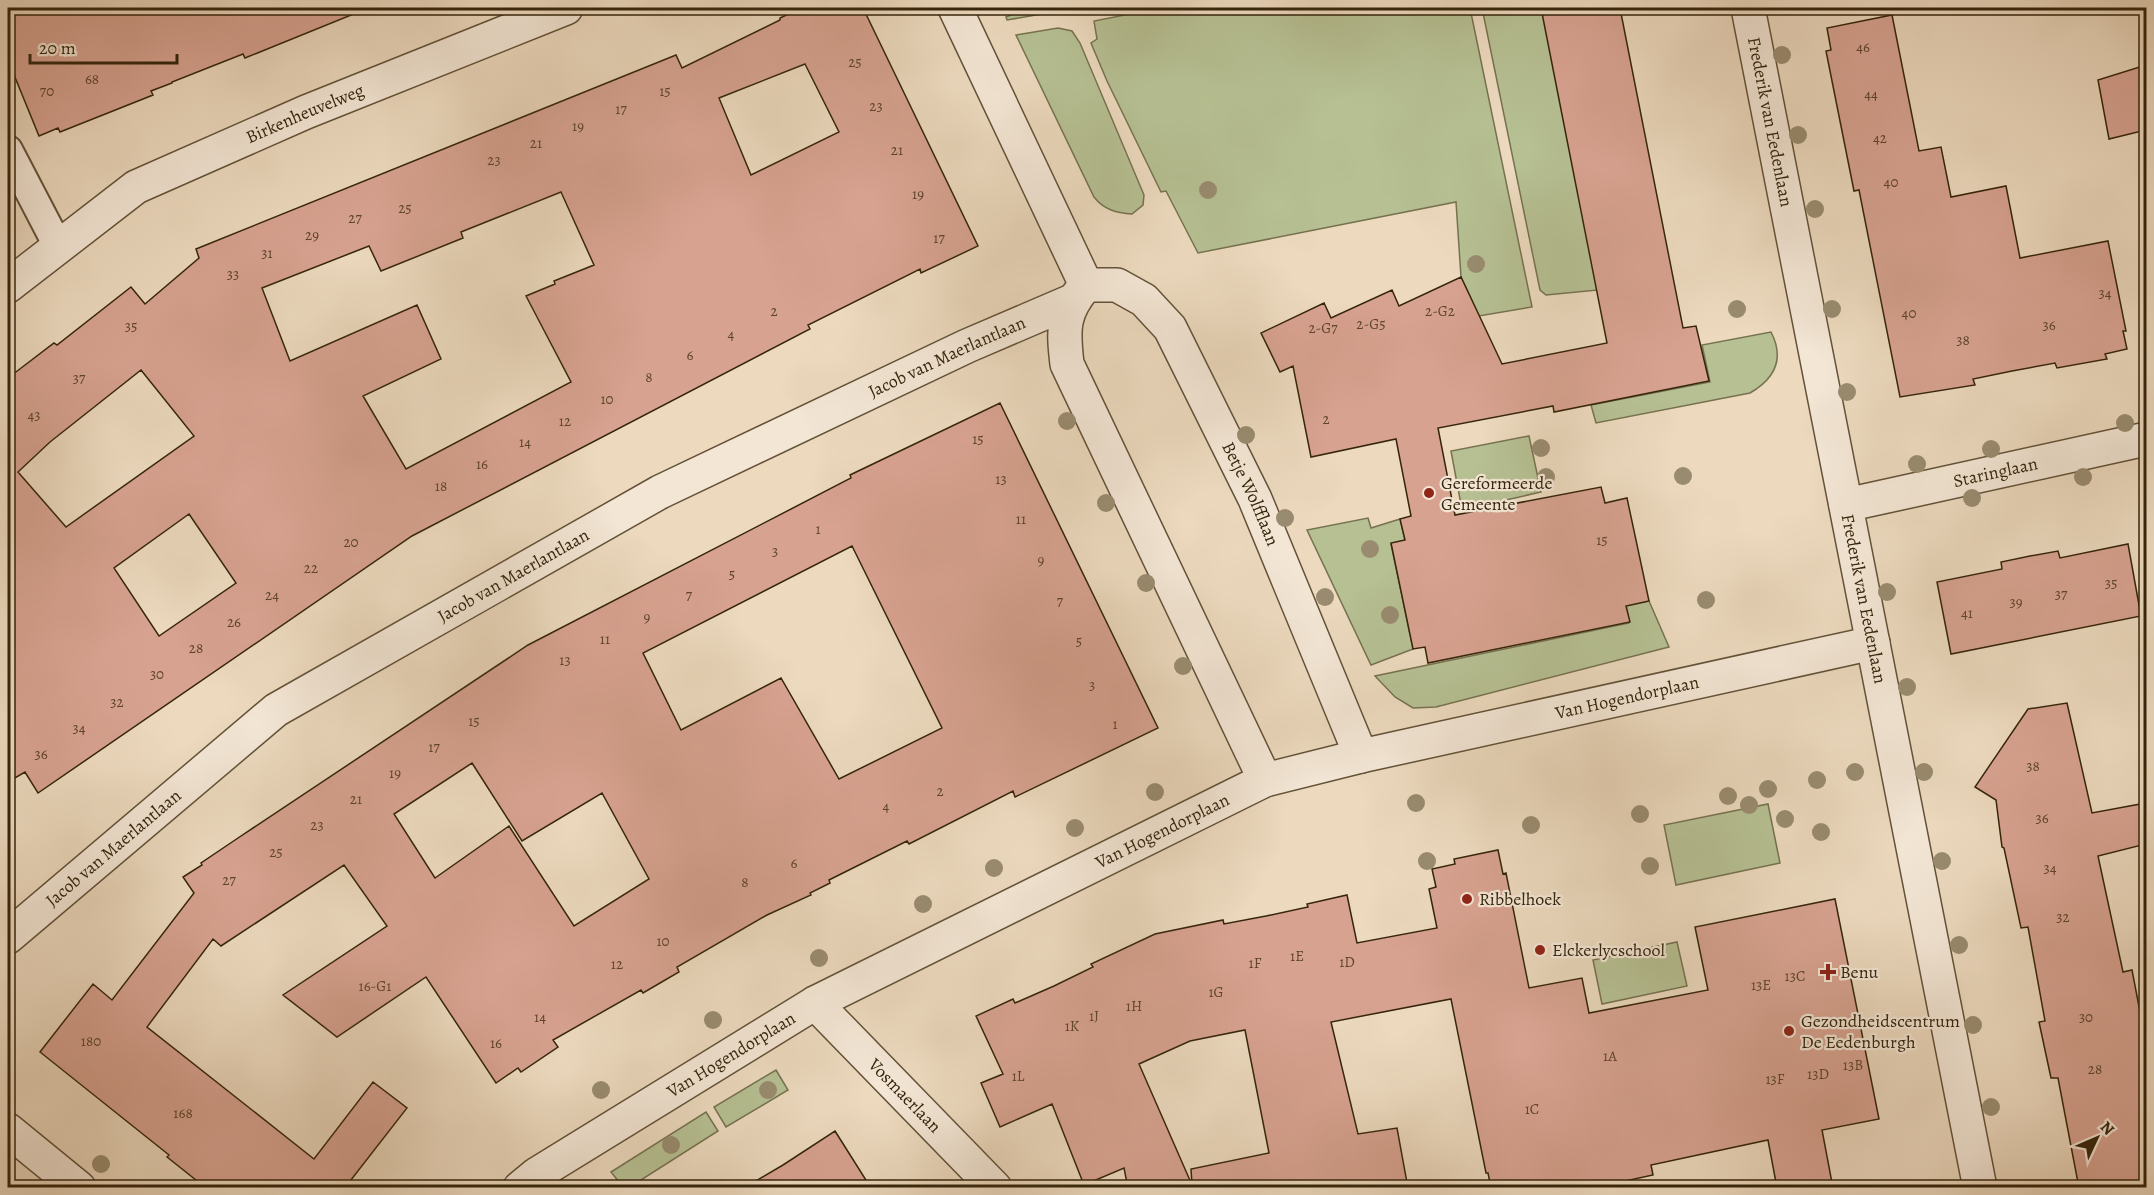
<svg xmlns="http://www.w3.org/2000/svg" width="2154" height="1195" viewBox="0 0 2154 1195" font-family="Alegreya,serif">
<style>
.green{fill:#b6c093;stroke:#767250;stroke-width:1.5}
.building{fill:#d7a290;stroke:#35250c;stroke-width:1.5;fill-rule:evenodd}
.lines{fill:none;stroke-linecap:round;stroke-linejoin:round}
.service-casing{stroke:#635238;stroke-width:32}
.minor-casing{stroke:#635238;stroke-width:36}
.service{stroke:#f3e6d5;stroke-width:28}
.minor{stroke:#f3e6d5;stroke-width:33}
.tree{fill:#998b6f}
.poi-dot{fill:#8f2418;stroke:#f3e6d5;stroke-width:2}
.labels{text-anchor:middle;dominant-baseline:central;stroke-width:4.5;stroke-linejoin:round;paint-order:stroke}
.number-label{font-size:15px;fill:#5e442d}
.street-label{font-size:18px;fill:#35250c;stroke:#f3e6d5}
.poi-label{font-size:18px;fill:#35250c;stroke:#f3e6d5;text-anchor:start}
</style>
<rect width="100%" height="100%" fill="#ecd9be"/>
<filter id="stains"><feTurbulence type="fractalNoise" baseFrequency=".00333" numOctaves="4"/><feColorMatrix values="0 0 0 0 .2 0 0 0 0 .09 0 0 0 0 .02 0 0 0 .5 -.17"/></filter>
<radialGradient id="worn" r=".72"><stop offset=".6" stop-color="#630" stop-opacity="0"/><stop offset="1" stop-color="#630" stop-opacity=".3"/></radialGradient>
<path class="green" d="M1008,8H1047L1048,13L1007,20L1006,17L1011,15Z
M1160,8H1470L1532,307L1479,316L1461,277L1456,202L1198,253L1166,191L1161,192L1107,81L1091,43L1097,39L1094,21Z
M1482,8H1545L1589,195L1671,283L1546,295L1540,290Z
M1058,28L1072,31L1080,43L1144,195L1143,205L1132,214C1117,213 1104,210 1094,197L1016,35Z
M1771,332C1785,359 1774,379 1750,393L1596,423L1591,405L1710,382L1702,345Z
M1529,436L1541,492L1462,510L1451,451Z
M1368,518L1371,528L1400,519L1405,540L1391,544L1413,649L1371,665L1307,530Z
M1649,601L1669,647L1436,707L1413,708L1395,697L1375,676L1629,623L1626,606Z
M1768,804L1780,863L1676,885L1664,825Z
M1677,942L1687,986L1602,1004L1593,960Z
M776,1070L788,1090L726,1127L714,1107Z
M706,1112L718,1131L630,1187H623L611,1172Z"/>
<path class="building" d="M8,8H366V9L245,58L243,54L172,82V83L151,91L153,95L60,132L58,128L39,136L8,60Z
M801,8H863L978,246L921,273L920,269L808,325L810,329L412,536L38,793L25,772L8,782V378L54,343L57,345L131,287L145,304L199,258L196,249L676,55L682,68L780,20V18ZM805,64L839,132L751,175L719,98ZM561,192L594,265L554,281L555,284L526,296L571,382L406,469L363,396L441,359L417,305L290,361L262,288L369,246L381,271L463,238L461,232ZM141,370L194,436L66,527L18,472L50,442ZM189,514L236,583L159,636L114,568Z
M1541,8H1620L1683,328L1696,326L1709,381L1554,412L1553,406L1438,428L1455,515L1601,487L1605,503L1627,498L1649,601L1626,606L1630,622L1428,663L1425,647L1413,649L1391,543L1405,540L1400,519L1411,516L1396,439L1311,457L1293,366L1280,372L1261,333L1324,303L1331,318L1392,290L1399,306L1461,277L1502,364L1607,343Z
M1892,15L1919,151L1941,147L1951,197L2006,186L2020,258L2108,241L2126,331H2123L2127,349L2105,354L2107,359L2057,368L2055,363L2012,371L1973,379L1975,385L1900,397L1859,190L1854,191L1826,51L1831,50L1827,28Z
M2146,65V130L2109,139L2098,80Z
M1000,403L1158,728L1015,797L1013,791L909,844L907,841L829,880L830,883L810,893L811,895L767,915L677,967L679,972L660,983L643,993L641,990L553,1040L558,1047L521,1072L518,1068L496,1083L426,977L337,1037L283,995L387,926L344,865L221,946L213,939L147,1027L314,1159L373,1082L407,1108L347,1185L350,1188H206L167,1157L169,1155L40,1052L93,984L112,1000L194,893L183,877L202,865L201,863L238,838L528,645L851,478L850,475ZM852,546L942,728L839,779L781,678L681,730L643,653ZM472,763L522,841L602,793L649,879L574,926L509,826L435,878L394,814Z
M2128,544L2141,616L1951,654L1937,582L2002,569L2001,562L2030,556L2058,551L2060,558Z
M2067,703L2092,813L2146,803V844L2098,856L2123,972L2132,970L2146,1043V1188H2079L2058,1078H2051L2039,1022L2045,1021L2028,927L2021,928L2004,848L2002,847L1996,800L1975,787L2028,709Z
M1498,850L1503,874L1506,873L1529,988L1582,978L1589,1013L1708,990L1695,927L1835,899L1879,1119L1822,1130L1833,1188H1777L1768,1140L1651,1165L1653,1175L1593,1188H1491L1488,1173H1486L1451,999L1331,1022L1358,1134L1397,1128L1408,1188H1128L1124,1168L1084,1185L1052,1104L1000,1127L981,1083L1003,1074L976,1016L1013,999L1015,1003L1054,986L1093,967L1091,964L1155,934L1223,920L1224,924L1266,916L1308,907L1307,904L1347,895L1357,943L1437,928L1429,889L1436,887L1432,869L1455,864L1454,859ZM1245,1030L1269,1153L1191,1169L1192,1185L1139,1064L1190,1041Z
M835,1131L871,1188H744L783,1165Z"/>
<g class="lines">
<g class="service-casing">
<path id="service" d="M8,150L58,246"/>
</g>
<g class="minor-casing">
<g id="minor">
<path d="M955,8L1086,285"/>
<path id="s1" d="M1748,8L1980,1188"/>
<path id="s2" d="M8,286L136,187L306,112L566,8"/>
<path id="s3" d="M1846,505L2146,439"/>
<path id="s4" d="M1265,780L1067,364C1063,330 1062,312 1086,285H1117L1144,300L1170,328L1255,499L1361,756"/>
<path id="s5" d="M8,937L276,710L660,492L967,346L1072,301"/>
<path id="s6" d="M815,1003L995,1188"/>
<path d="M8,1130L79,1188"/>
<path id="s7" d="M520,1188L537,1174L815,1003L1265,780L1361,756L1873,643"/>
</g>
</g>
<use href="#service" class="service"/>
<use href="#minor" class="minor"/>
</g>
<g class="tree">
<circle cx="1782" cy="55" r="9"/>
<circle cx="1798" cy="135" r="9"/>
<circle cx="1208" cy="190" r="9"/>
<circle cx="1815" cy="209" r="9"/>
<circle cx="1476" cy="264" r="9"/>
<circle cx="1737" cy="309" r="9"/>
<circle cx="1832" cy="309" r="9"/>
<circle cx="1847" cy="392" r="9"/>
<circle cx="1067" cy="421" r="9"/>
<circle cx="2125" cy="423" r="9"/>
<circle cx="1246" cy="435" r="9"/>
<circle cx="1541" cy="448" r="9"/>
<circle cx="1991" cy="449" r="9"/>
<circle cx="1917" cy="464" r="9"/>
<circle cx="1683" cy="476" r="9"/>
<circle cx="1546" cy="477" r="9"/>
<circle cx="2083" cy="477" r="9"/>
<circle cx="1972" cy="498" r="9"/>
<circle cx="1106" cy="503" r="9"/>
<circle cx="1285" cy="518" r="9"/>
<circle cx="1370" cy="549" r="9"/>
<circle cx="1146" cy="583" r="9"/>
<circle cx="1887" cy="592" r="9"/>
<circle cx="1325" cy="597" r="9"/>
<circle cx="1706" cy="600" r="9"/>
<circle cx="1390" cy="615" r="9"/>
<circle cx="1183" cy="666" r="9"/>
<circle cx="1907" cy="687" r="9"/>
<circle cx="1855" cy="772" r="9"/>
<circle cx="1924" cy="772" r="9"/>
<circle cx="1817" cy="780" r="9"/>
<circle cx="1768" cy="789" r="9"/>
<circle cx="1155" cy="792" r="9"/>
<circle cx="1728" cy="796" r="9"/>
<circle cx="1416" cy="803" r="9"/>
<circle cx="1749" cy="805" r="9"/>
<circle cx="1640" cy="814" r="9"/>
<circle cx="1785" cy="819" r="9"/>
<circle cx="1531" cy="825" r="9"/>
<circle cx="1075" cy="828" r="9"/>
<circle cx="1821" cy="832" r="9"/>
<circle cx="1427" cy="861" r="9"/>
<circle cx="1942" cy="861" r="9"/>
<circle cx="1650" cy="866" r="9"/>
<circle cx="994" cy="868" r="9"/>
<circle cx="923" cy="904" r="9"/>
<circle cx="1959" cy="945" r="9"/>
<circle cx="819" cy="958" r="9"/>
<circle cx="713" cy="1020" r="9"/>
<circle cx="1973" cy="1025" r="9"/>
<circle cx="601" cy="1090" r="9"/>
<circle cx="768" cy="1090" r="9"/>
<circle cx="1991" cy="1107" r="9"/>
<circle cx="671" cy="1145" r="9"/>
<circle cx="101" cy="1164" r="9"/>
</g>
<g class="poi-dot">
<circle cx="1429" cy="493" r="6"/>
<circle cx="1467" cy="899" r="6"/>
<circle cx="1540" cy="950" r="6"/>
<path d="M1825 963h6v6h6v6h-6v6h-6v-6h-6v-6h6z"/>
<circle cx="1789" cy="1031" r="6"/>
</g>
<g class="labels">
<g class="number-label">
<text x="1863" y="47">46</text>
<text x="855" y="62">25</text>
<text x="92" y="79">68</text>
<text x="47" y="91">70</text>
<text x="665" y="91">15</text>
<text x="1871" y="94">44</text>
<text x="876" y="106">23</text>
<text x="621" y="109">17</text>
<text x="578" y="126">19</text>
<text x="1880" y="138">42</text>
<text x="536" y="143">21</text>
<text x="897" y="150">21</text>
<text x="494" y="160">23</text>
<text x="1891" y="182">40</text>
<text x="918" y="194">19</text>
<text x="405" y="208">25</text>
<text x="355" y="218">27</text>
<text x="312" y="235">29</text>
<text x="939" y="238">17</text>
<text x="267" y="253">31</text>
<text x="233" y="274">33</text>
<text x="2105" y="293">34</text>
<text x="774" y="311">2</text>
<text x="1440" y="311">2-G2</text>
<text x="1909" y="313">40</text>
<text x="1371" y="324">2-G5</text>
<text x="2049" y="325">36</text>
<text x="131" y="326">35</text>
<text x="1323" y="328">2-G7</text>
<text x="731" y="334">4</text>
<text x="1963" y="340">38</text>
<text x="690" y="355">6</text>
<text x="649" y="377">8</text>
<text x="79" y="378">37</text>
<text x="607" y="399">10</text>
<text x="34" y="415">43</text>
<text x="1326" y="419">2</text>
<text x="565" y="421">12</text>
<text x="978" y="439">15</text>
<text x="525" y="442">14</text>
<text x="482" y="464">16</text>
<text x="1001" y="479">13</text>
<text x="441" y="486">18</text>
<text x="1021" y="519">11</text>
<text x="818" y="529">1</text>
<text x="1602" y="540">15</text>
<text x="351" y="542">20</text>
<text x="775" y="551">3</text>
<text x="1041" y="560">9</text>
<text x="311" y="568">22</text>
<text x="732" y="574">5</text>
<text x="2111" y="583">35</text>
<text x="2061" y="594">37</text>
<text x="272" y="595">24</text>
<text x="689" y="595">7</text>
<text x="1060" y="601">7</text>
<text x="2016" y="602">39</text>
<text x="1967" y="613">41</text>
<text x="647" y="617">9</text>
<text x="234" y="622">26</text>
<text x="605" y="639">11</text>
<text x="1079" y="641">5</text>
<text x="196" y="648">28</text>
<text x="565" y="660">13</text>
<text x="157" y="674">30</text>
<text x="1092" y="685">3</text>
<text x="117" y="702">32</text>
<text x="474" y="721">15</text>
<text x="1115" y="724">1</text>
<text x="79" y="728">34</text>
<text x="434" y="747">17</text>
<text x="41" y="754">36</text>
<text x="2033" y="766">38</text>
<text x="395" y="773">19</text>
<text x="940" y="791">2</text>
<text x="356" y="799">21</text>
<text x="886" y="806">4</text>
<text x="2042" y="818">36</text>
<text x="317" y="825">23</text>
<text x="276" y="852">25</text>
<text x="794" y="863">6</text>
<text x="2050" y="868">34</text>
<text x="229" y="880">27</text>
<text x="745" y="882">8</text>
<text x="2063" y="917">32</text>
<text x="663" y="941">10</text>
<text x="1297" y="956">1E</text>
<text x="1347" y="962">1D</text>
<text x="1255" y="963">1F</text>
<text x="617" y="964">12</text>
<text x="1795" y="976">13C</text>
<text x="1761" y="985">13E</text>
<text x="375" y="986">16-G1</text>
<text x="1216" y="992">1G</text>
<text x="1134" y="1006">1H</text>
<text x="1094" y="1016">1J</text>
<text x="540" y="1017">14</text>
<text x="2086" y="1017">30</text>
<text x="1072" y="1026">1K</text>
<text x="91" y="1041">180</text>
<text x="496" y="1043">16</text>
<text x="1610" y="1056">1A</text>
<text x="1853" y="1065">13B</text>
<text x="2095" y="1069">28</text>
<text x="1818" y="1074">13D</text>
<text x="1018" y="1076">1L</text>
<text x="1775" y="1079">13F</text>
<text x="1532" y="1109">1C</text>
<text x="183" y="1113">168</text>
</g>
<g class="street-label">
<text stroke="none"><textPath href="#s2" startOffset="346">Birkenheuvelweg</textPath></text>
<text stroke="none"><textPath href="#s1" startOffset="116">Frederik van Eedenlaan</textPath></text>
<text stroke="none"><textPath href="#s5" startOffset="1110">Jacob van Maerlantlaan</textPath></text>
<text stroke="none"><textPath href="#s3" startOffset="153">Staringlaan</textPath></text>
<text stroke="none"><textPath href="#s4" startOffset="830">Betje Wolfflaan</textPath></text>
<text stroke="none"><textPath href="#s5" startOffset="624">Jacob van Maerlantlaan</textPath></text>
<text stroke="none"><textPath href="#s1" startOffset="602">Frederik van Eedenlaan</textPath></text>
<text stroke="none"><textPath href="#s7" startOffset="1222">Van Hogendorplaan</textPath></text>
<text stroke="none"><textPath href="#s7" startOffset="736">Van Hogendorplaan</textPath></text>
<text stroke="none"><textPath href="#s5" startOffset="138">Jacob van Maerlantlaan</textPath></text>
<text stroke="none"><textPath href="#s7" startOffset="250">Van Hogendorplaan</textPath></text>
<text stroke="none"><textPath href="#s6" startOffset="129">Vosmaerlaan</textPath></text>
</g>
<g class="poi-label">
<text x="1441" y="483">Gereformeerde<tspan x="1441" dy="21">Gemeente</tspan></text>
<text x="1479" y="899">Ribbelhoek</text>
<text x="1552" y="950">Elckerlycschool</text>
<text x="1840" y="972">Benu</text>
<text x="1801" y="1021">Gezondheidscentrum<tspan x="1801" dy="21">De Eedenburgh</tspan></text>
</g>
</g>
<rect width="2154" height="1195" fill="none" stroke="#ecd9be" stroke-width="30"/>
<rect x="9" y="9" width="2136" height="1177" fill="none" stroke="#35250c" stroke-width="3"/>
<rect x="15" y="15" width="2124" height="1165" fill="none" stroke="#35250c" stroke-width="1.5"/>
<g transform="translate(2097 1138) rotate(46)" stroke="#f3e6d5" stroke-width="4.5" paint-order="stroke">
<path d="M0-4.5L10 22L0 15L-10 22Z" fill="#35250c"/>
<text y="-9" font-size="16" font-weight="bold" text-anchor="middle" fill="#35250c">N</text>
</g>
<path d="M30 54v9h147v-9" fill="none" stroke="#35250c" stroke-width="3"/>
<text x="39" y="54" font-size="18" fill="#35250c" stroke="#f3e6d5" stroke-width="4.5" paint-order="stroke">20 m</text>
<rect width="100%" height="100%" filter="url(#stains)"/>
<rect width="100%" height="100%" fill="url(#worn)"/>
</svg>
